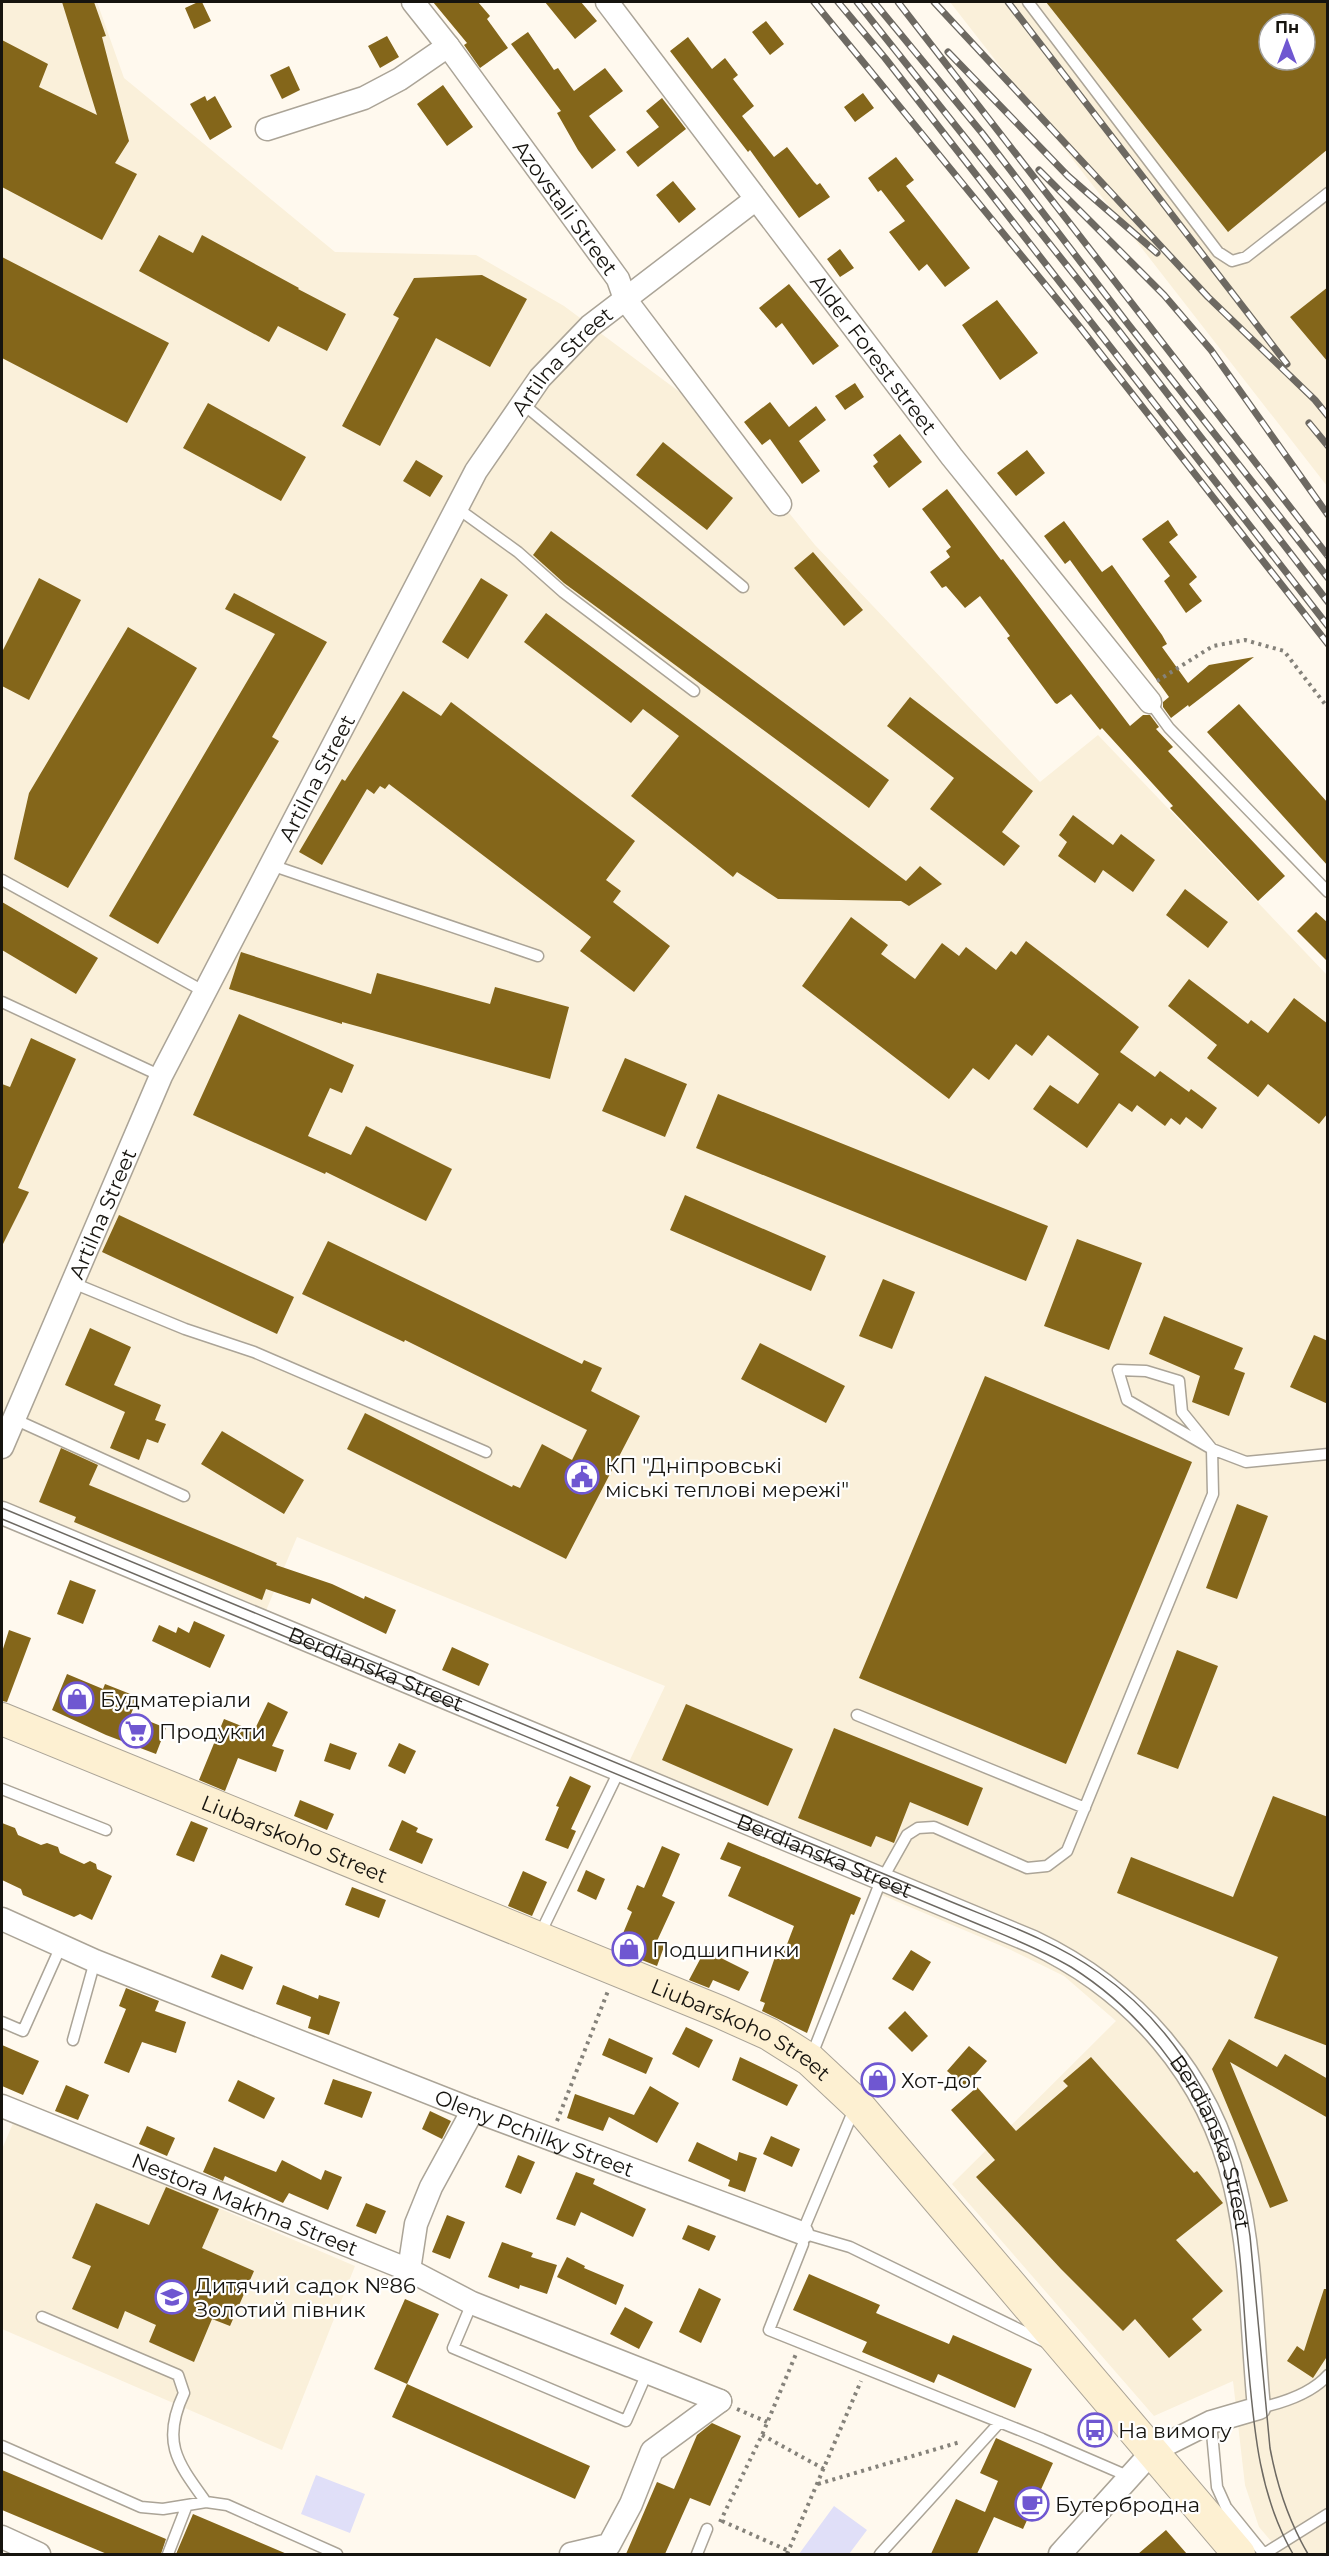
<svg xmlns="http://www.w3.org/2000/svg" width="1329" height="2556" viewBox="0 0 1329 2556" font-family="Montserrat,sans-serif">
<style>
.built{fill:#faf0da;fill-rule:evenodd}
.green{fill:#e0dff8}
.building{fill:#84661a;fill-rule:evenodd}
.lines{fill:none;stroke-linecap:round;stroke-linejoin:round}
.service-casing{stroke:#aba497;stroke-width:13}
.minor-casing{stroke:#aba497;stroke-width:25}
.secondary-casing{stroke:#aba497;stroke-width:34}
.path{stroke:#85827a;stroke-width:4;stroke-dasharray:3 4.5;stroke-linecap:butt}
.service{stroke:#fff;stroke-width:10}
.minor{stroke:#fff;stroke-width:22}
.secondary{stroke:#fdf0d2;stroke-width:32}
.tram{stroke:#6d6962;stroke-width:1.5}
.rail-casing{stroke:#6d6962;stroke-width:7}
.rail{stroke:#fff;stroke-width:4.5;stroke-dasharray:14;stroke-linecap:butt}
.labels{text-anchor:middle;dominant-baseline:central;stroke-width:4.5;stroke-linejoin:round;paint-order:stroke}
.street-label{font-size:21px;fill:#16140f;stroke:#fff}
.poi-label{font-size:21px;fill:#16140f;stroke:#fff;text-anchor:start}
</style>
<rect width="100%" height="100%" fill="#fff9ee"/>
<path class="built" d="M2,2H97L124,78L335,252L476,255L564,306L708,413L815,545L1040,782L1098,735L1327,975V2554H1282L1259,2527L1245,2485L1233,2381L1154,2416L952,2184L1116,2021L1064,1976L1011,1950L884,1896L726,1803L629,1762L665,1686L297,1537L265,1613L2,1504Z
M950,2H1327V486ZM1269,24H1305V60H1269Z
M14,2121L355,2266L282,2450L2,2329V2149Z"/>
<path class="green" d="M316,2475L365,2494L350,2533L301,2514Z
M834,2506L867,2530L849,2554H799Z"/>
<path class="building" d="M62,2H94L106,36L102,37L129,141L115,163L137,174L102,240L2,187V40L48,64L39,87L97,115Z
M198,2H202L211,21L194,29L185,8Z
M433,2H478L490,16L487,19L508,48L480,68L464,45L467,43Z
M545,2H581L597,21L575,39Z
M1046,2H1328V149L1228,232ZM1269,24H1305V60H1269Z
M766,21L784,44L770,55L752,32Z
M528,32L554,70L558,68L574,91L605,68L623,91L589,116L616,150L592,169L578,150L557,113L561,111L511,44Z
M387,36L399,57L380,68L368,46Z
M688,37L712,69L725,58L738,75L733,79L754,106L742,116L774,157L787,147L814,182L817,185L820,183L830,197L799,218L750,150L748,152L670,51Z
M289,66L300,90L282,99L270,75Z
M443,85L473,127L447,146L417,104Z
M863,93L874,108L855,122L844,107Z
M205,96L207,101L215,96L232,127L210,140L190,104Z
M662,98L686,129L638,167L626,152L659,127L646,111Z
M896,157L914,180L906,186L970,268L945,287L927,264L919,271L889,232L905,221L881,190L878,192L868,178Z
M673,181L696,209L679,223L656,195Z
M159,235L193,253L202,235L299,288L298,289L346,314L327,351L278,326L269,342L139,271Z
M840,249L854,268L840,277L827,259Z
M2,257L169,343L127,423L2,358Z
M482,275L527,299L490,367L436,338L380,446L342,426L399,318L393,315L414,278Z
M789,284L839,346L813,365L782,323L776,328L759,308Z
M1328,287V362L1290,317Z
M997,300L1038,353L1000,380L962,325Z
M855,383L864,397L845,410L835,396Z
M770,402L789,427L816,406L826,420L799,441L820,471L802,484L770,439L762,445L744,422Z
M208,403L306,457L281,501L183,448Z
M900,434L922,462L889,488L873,466L878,462L873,455Z
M663,442L733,498L707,530L636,475Z
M1027,450L1045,473L1016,496L997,473Z
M416,460L443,476L430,497L403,481Z
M947,489L1001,560L1003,559L1130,726L1143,715H1150L1159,727L1156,729L1173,747L1168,751L1285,876L1258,901L1170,808L1173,806L1102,728L1100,730L1071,694L1057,704L1055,703L1007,638L1010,636L980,596L965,608L946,586L942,588L930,572L950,557L946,551L951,547L922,509Z
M1168,520L1178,535L1169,542L1197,577L1189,584L1202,601L1186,613L1164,581L1170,576L1142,539Z
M1064,521L1102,572L1112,565L1162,635L1167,644L1162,647L1188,683L1209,665L1254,657L1189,707L1188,705L1171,718L1163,707V702L1169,697L1070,560L1065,564L1044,536Z
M551,531L889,780L869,808L564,583L533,555Z
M813,552L863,610L844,626L794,568Z
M39,578L81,600L29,700L2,686V652Z
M481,578L508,595L468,659L442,642Z
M234,593L327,642L272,737L279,741L158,944L109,916L275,634L225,609Z
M546,613L906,881L920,866L942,884L909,906L901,901L778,899L737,872L733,877L631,796L679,736L643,709L631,723L524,642Z
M128,627L197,668L68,888L14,859L29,793Z
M403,691L441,716L451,702L635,841L606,880L621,891L613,902L670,946L634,992L580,951L591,937L389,784L385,789L380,786L374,794L367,789L322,865L299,852L342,779L345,781Z
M910,697L1033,791L1002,832L1020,846L1004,866L930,809L954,778L887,726Z
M1239,704L1328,803V866L1207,732Z
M1073,815L1113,845L1121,834L1155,860L1133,892L1103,870L1095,883L1058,856L1067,842L1059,835Z
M1185,889L1228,922L1208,948L1166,915Z
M2,902L98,958L76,994L2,950Z
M1316,912L1328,923V962L1297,931Z
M851,917L888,945L881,954L915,979L942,943L959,956L966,947L996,970L1011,951L1016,955L1026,941L1139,1027L1120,1052L1155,1077L1160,1071L1189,1092L1191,1089L1217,1108L1202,1129L1186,1117L1180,1125L1171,1118L1165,1126L1137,1105L1132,1112L1119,1103L1087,1148L1033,1109L1050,1085L1078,1104L1099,1074L1048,1035L1032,1056L1016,1044L989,1080L973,1068L949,1099L802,986Z
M241,952L371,994L377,973L490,1004L495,987L569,1007L550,1079L342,1022V1024L229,989Z
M1189,979L1248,1024L1251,1020L1268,1033L1294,998L1328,1024V1113L1319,1124L1268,1084L1258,1097L1207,1058L1217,1045L1168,1006Z
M239,1014L354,1065L342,1093L330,1088L308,1136L351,1155L366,1126L452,1169L426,1221L326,1172L325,1174L193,1115Z
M31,1038L76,1059L18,1188L29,1192L2,1246V1084L10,1087Z
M625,1058L687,1084L665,1137L602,1111Z
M718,1094L1048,1226L1026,1281L696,1148Z
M685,1195L826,1256L811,1291L670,1230Z
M119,1215L294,1297L277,1334L102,1252Z
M1077,1239L1142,1263L1109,1350L1044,1326Z
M328,1241L582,1364L584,1360L602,1368L591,1391L640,1416L566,1559L347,1449L365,1413L512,1487L513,1485L520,1488L542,1444L572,1460L587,1430L405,1340L404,1342L302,1294Z
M883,1279L915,1292L892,1349L859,1336Z
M1164,1316L1243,1348L1234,1369L1245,1373L1229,1416L1192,1402L1200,1376L1149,1354Z
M90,1328L131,1347L114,1385L161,1405L155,1420L166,1424L158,1443L147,1439L139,1460L110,1448L125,1412L65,1385Z
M1314,1335L1328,1341V1404L1290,1387Z
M760,1343L845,1386L826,1423L741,1379Z
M985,1376L1192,1462L1066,1764L859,1678Z
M222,1431L304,1480L284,1514L201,1464Z
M61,1448L98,1465L89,1485L277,1563L276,1565L332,1584L364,1599L365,1596L396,1610L386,1634L312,1598L310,1604L266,1589L262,1600L74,1522L76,1517L39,1502Z
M1237,1504L1268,1516L1237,1599L1206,1588Z
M70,1580L96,1590L83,1624L57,1614Z
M194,1621L225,1635L210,1668L152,1641L159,1625L176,1633L178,1627L189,1633Z
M9,1630L31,1638L7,1702L2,1701V1652Z
M452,1647L489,1664L479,1686L442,1670Z
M1177,1650L1218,1666L1178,1769L1137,1754Z
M67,1674L103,1689L105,1684L138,1697L131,1714L166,1728L156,1754L106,1735L52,1710Z
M268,1702L288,1712L272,1746L284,1750L276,1772L238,1758L225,1791L199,1780L224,1719L254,1731Z
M686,1704L793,1749L768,1806L662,1760Z
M834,1728L983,1788L968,1826L910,1802L894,1843L876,1836L871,1847L798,1818Z
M330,1743L357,1753L350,1770L324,1761Z
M399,1743L416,1751L405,1774L388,1766Z
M570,1776L591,1786L571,1829L576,1831L568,1849L545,1840L559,1807L556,1806Z
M1273,1796L1328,1817V2046L1254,2018L1278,1957L1117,1893L1131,1857L1233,1897Z
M300,1800L334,1814L327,1830L294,1816Z
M402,1820L418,1828L416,1832L433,1839L422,1864L389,1850Z
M191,1821L208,1828L194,1862L176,1855Z
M2,1823L15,1828L18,1835L41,1845L47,1843L58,1847L60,1853L84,1864L90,1861L96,1864L97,1869L112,1876L92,1920L80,1914L74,1917L23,1895L21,1889L2,1880Z
M728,1842L861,1898L854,1915L851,1914L807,2033L762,2011L765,2003L760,2001L775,1957L781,1960L794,1926L728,1896L741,1867L720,1859Z
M662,1846L680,1854L662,1896L675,1902L657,1941L665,1944L657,1966L616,1950L632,1912L627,1909L637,1885L644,1888Z
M586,1870L605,1879L596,1900L577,1891Z
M523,1871L547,1882L532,1916L508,1906Z
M352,1887L386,1900L379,1918L345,1905Z
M705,1950L749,1972L739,1991L713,1980L709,1988L689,1980Z
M911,1950L931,1962L913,1991L892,1979Z
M221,1954L253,1967L243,1990L211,1977Z
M283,1985L318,1999L319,1995L340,2002L329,2035L308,2028L311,2017L276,2004Z
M126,1988L159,2001L155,2011L186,2022L176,2053L142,2042L129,2073L104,2063L126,2009L119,2006Z
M905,2011L928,2036L912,2052L888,2028Z
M686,2027L713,2040L699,2068L672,2054Z
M609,2038L653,2058L646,2074L602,2055Z
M1229,2039L1277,2067L1285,2054L1328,2079V2118L1230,2062L1288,2201L1270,2208L1212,2069Z
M2,2045L39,2061L23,2095L2,2086Z
M969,2046L987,2061L965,2086L947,2071Z
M740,2057L798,2085L787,2106L732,2080Z
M1091,2057L1194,2173L1197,2171L1223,2203L1176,2240L1223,2291L1192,2319L1202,2330L1169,2358L1135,2319L1123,2331L1061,2269L976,2177L995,2160L951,2110L977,2087L1016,2131L1068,2086L1063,2081Z
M333,2079L372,2092L362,2118L324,2104Z
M238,2080L275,2098L264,2119L228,2101Z
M66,2085L89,2095L78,2120L55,2111Z
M650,2086L679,2103L657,2143L609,2117L603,2131L567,2118L575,2094L634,2115Z
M430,2111L451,2121L442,2139L422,2129Z
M147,2126L175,2138L167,2156L139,2144Z
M771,2136L800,2149L792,2167L763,2154Z
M697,2142L737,2161L739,2152L757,2158L745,2192L728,2186L730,2180L688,2161Z
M214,2147L276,2172L282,2160L321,2180L325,2170L342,2177L328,2210L289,2193L283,2203L225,2176L223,2181L203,2172Z
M518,2155L535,2162L521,2194L505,2187Z
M576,2172L595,2179L593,2184L646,2209L633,2237L581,2212L575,2226L556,2219Z
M166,2187L219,2209L202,2248L254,2271L230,2326L212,2319L194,2362L149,2342L156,2325L125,2311L118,2329L72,2309L91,2266L72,2258L96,2203L149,2225Z
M366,2203L386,2211L376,2234L356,2226Z
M447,2215L465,2222L450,2259L432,2252Z
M688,2225L716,2236L709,2251L682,2239Z
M502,2242L533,2253L531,2257L557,2265L547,2294L520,2285L519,2289L488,2277Z
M567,2257L585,2266L584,2268L624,2285L616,2305L557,2277Z
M809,2274L880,2305L876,2313L949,2344L953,2335L1032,2369L1015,2408L938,2374L934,2383L862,2352L867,2342L793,2310Z
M699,2288L721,2299L701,2343L679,2332Z
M1324,2289H1328V2355L1313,2378L1287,2361L1297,2346L1304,2351Z
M405,2299L439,2314L407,2384L374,2369Z
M625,2307L653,2322L639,2349L610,2334Z
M407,2384L590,2466L575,2499L392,2417Z
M712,2423L741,2436L710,2506L690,2498L665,2554H626L657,2482L674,2489L697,2435Z
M996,2438L1053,2463L1023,2529L994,2517L977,2554H931L956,2499L985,2512L998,2481L980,2473Z
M2,2470L166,2539L161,2554H107L2,2510Z
M193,2514L287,2554H176Z
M1166,2530L1187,2554H1138Z"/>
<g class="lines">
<g class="service-casing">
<path id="service" d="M1028,2L1218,252L1232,261L1246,257L1328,193
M523,404L743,587
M457,508L518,552L563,592L694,691
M1150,702L1169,728L1328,892
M271,865L538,956
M2,880L205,992
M2,1002L161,1076
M73,1283L185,1329L254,1352L486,1452
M14,1419L184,1496
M857,1715L1085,1808
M2,1789L106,1830
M539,1936L620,1769
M2,2022L23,2031L61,1946
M73,2040L95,1961
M811,2057L880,1883L907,1835L918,1828L934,1827L1027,1868L1047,1866L1067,1851L1213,1494L1212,1449L1127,1400L1118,1370L1146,1371L1179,1381L1182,1412L1212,1449L1246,1462L1328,1454
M855,2107L802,2233L803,2244L769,2330L1042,2439L1130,2477
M802,2233L850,2247L1045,2342
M472,2303L453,2348L626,2421L647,2373
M42,2317L178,2375L184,2393C161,2442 177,2462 206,2502
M1259,2408C1282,2403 1312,2393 1328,2375
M1211,2422L1217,2487L1226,2507L1264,2554
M2,2446L141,2507L163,2509L206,2502L227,2505L337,2554
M168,2554L187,2505
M697,2554L707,2529
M880,2554L1000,2422
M1264,2554L1328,2514"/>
</g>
<g class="minor-casing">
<g id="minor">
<path id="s1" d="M413,2L448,46L618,279L625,299L780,504"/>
<path id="s2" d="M607,2L952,457L1150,702"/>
<path d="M267,129L364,98L400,79L448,46"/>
<path id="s3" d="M2,1447L161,1076L476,471L540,378L590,326L756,199"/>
<path id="s4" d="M2,1513L1033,1942C1134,1990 1209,2075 1235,2186C1252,2256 1252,2336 1259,2408L1211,2422L1153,2451L1060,2554"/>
<path id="s5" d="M2,1919L95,1961L473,2110L802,2233"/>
<path id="s6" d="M2,2106L409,2270L472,2303L720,2401"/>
<path d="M409,2270L416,2224L431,2187L473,2110"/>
<path d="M2,2537L39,2554"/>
<path d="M571,2554L609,2545L631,2504L652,2451L720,2401"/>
</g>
</g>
<g class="secondary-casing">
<g id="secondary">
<path id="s7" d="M2,1719L720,2012L769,2034L810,2060L857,2104L1239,2554"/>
</g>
</g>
<path class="path" d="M1157,681L1213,646L1245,640L1284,651L1328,708
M557,2121L608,1991
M737,2409L767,2422
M762,2435L824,2469
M818,2484L960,2442
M722,2521L789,2551
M720,2522L762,2435L796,2354
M787,2554L861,2381"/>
<use href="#service" class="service"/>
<use href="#minor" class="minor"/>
<use href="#secondary" class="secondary"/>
<path class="tram" d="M2,1508L942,1898C994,1920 1051,1939 1098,1972C1185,2032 1236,2132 1250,2236L1270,2448C1277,2486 1288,2520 1308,2554
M2,1519L985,1927C1014,1939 1044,1951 1071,1967C1149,2016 1211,2101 1230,2191C1242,2247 1243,2305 1248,2362C1254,2430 1259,2495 1293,2554"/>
<g class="rail-casing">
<path id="rail" d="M814,2L1079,326L1328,644
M838,2L885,58L1328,626
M857,2L1119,331L1328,602
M874,2L982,133L1128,324L1328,578
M898,2L1328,556
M934,2L1208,297L1315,400L1328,416
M1008,2L1287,364
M948,52L1068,176L1157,253
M1039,170L1164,295L1211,350L1328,515
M1309,423L1328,446"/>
</g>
<use href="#rail" class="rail"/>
</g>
<defs>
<g id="civic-ring" transform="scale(1.725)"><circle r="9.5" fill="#fff" stroke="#6f57d1" stroke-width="1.5"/><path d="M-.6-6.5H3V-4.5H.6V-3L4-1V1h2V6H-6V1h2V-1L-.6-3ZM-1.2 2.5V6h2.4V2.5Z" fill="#6f57d1"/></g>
<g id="shop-ring" transform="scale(1.725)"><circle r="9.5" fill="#fff" stroke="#6f57d1" stroke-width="1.5"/><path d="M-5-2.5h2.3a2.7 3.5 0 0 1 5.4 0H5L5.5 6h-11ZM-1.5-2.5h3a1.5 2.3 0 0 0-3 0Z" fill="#6f57d1"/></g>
<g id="supermarket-ring" transform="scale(1.725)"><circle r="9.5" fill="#fff" stroke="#6f57d1" stroke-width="1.5"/><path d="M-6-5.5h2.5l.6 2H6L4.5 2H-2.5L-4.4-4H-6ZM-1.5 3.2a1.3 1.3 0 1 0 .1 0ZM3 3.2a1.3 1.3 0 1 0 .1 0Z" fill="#6f57d1"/></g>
<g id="school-ring" transform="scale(1.725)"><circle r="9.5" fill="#fff" stroke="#6f57d1" stroke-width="1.5"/><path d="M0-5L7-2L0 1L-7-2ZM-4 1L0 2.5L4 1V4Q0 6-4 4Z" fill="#6f57d1"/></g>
<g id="bus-ring" transform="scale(1.725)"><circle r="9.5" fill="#fff" stroke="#6f57d1" stroke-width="1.5"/><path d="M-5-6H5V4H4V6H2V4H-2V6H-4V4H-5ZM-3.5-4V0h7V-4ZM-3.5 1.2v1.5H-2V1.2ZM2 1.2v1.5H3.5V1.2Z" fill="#6f57d1"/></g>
<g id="cafe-ring" transform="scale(1.725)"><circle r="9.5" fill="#fff" stroke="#6f57d1" stroke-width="1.5"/><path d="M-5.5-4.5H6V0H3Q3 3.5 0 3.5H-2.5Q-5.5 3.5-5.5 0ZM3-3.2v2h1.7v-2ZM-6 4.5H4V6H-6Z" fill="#6f57d1"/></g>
</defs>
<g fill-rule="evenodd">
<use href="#civic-ring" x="582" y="1477"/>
<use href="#shop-ring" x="77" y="1699"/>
<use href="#supermarket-ring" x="136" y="1731"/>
<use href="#shop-ring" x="629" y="1949"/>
<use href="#shop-ring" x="878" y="2080"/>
<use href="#school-ring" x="172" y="2297"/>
<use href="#bus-ring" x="1095" y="2430"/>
<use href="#cafe-ring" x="1032" y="2504"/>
</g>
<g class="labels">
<g class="street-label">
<text stroke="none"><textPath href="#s1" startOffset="256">Azovstali Street</textPath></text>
<text stroke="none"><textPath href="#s2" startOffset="442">Alder Forest street</textPath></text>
<text stroke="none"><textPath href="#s3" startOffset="1226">Artilna Street</textPath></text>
<text stroke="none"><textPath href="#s3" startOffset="740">Artilna Street</textPath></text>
<text stroke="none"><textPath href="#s3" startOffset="254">Artilna Street</textPath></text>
<text stroke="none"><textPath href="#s4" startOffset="405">Berdianska Street</textPath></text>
<text stroke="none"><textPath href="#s7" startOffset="316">Liubarskoho Street</textPath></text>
<text stroke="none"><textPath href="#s4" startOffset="891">Berdianska Street</textPath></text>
<text stroke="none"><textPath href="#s7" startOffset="802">Liubarskoho Street</textPath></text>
<text stroke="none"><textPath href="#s5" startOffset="574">Oleny Pchilky Street</textPath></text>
<text stroke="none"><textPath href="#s4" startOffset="1395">Berdianska Street</textPath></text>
<text stroke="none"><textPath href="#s6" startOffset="262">Nestora Makhna Street</textPath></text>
</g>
<g class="poi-label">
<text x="605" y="1465">КП "Дніпровські<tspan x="605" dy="24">міські теплові мережі"</tspan></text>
<text x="100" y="1699">Будматеріали</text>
<text x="159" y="1731">Продукти</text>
<text x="652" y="1949">Подшипники</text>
<text x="901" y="2080">Хот-дог</text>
<text x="195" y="2285">Дитячий садок №86<tspan x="195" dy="24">Золотий півник</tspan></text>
<text x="1118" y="2430">На вимогу</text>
<text x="1055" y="2504">Бутербродна</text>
</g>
</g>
<rect width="1329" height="2556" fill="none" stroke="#16140f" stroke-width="6"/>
<g transform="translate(1287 42)"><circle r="28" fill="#ffffff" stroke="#a2a19f" stroke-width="1.5"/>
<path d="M0-4.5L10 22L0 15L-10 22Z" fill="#6f57d1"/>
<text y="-9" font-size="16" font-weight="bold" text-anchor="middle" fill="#16140f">Пн</text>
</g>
</svg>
